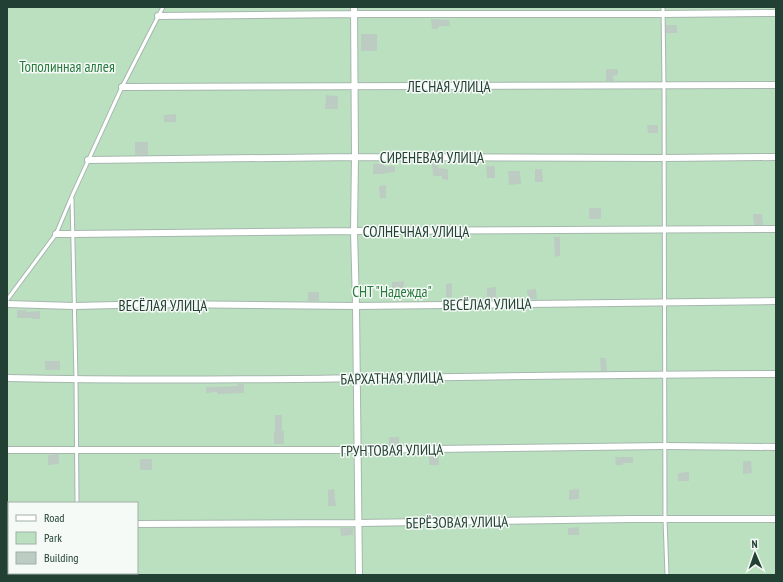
<svg xmlns="http://www.w3.org/2000/svg" width="783" height="582" viewBox="0 0 783 582" font-family="'PT Sans Narrow',sans-serif">
<style>
.green{fill:#bbe0c0;fill-rule:evenodd}
.building{fill:#bcccc3}
.lines{fill:none;stroke-linecap:round;stroke-linejoin:round}
.lane-casing{stroke:#a6b7ae;stroke-width:5}
.street-casing{stroke:#a6b7ae;stroke-width:8}
.lane{stroke:#fff;stroke-width:3}
.street{stroke:#fff;stroke-width:6}
.labels{text-anchor:middle;dominant-baseline:central;stroke-width:3;stroke-linejoin:round;paint-order:stroke}
.park-label{font-size:15px;fill:#297a3e;stroke:#f5faf6}
.street-label{font-size:15px;fill:#224134;stroke:#f5faf6}
</style>
<rect width="100%" height="100%" fill="#e4eee8"/>
<path class="green" d="M7,7H776V575H7ZM9,503H137V573H9Z"/>
<path class="building" d="M431,19L449,20L450,26H440L438,27V29H432Z
M666,25H677V33H666Z
M361,34H377V51H361Z
M606,69H618V75L613,76L614,81H606Z
M326,95L338,96V109H325Z
M176,114V122H164V115Z
M647,125H658V133H648Z
M135,142H148V155H135Z
M373,164H384V166H395V172L385,173V174H373Z
M432,164H438V168L448,169V180L442,179V176H433Z
M486,166H495V178H487Z
M535,169H542L543,182H535Z
M508,171H520L521,184L509,185Z
M386,185V198H380L379,186Z
M589,208H601V219H589Z
M753,214H762L763,225H754Z
M554,237H560V256L555,257Z
M404,281V294H392V282Z
M452,283V297H446V284Z
M496,287V300H487V288Z
M536,289L537,299H528L527,290Z
M308,292H319V301H308Z
M17,310H26V312L40,311V319H32V318H17Z
M600,358H606L607,371H601Z
M45,361H60V370H45Z
M237,384H244V393L217,394V392L206,393V387L238,386Z
M275,415H282V431H284V444H274V431H275Z
M389,437H399V445H389Z
M59,454V464L48,465V455Z
M439,454V465H429V455Z
M615,457H633V463H623V465H616Z
M140,459H152V470H140Z
M743,461H751L752,473L743,474Z
M689,472V481H678V473Z
M334,489L336,506H328V490Z
M579,489V499L569,500V490Z
M579,527V535H568V528Z
M340,528H353V535L341,536Z"/>
<g class="lines">
<g class="lane-casing">
<path id="lane" d="M663,7L664,86L665,519L667,575
M72,199L76,379L77,503
M7,300L56,234L72,196L122,87L163,7
M77,573V575"/>
</g>
<g class="street-casing">
<path id="street" d="M354,7L355,157L354,231L356,306L359,575
M158,16L354,14H663L776,13
M122,87L776,85
M88,160L355,157L664,158L776,157
M56,234H73L354,231L776,229
M7,304L74,306L160,304L356,306L776,301
M7,378C263,383 520,374 776,374
M7,450H358L665,446L776,447
M7,524H9
M137,524L358,523L631,519H776"/>
</g>
<use href="#lane" class="lane"/>
<use href="#street" class="street"/>
</g>
<g class="labels">
<g class="park-label">
<text x="67" y="66">Тополинная аллея</text>
<text x="392" y="291">СНТ "Надежда"</text>
</g>
<g class="street-label">
<text x="449" y="86">ЛЕСНАЯ УЛИЦА</text>
<text x="432" y="157">СИРЕНЕВАЯ УЛИЦА</text>
<text x="416" y="231">СОЛНЕЧНАЯ УЛИЦА</text>
<text transform="translate(487 304) rotate(-1)">ВЕСЁЛАЯ УЛИЦА</text>
<text x="163" y="305">ВЕСЁЛАЯ УЛИЦА</text>
<text transform="translate(392 378) rotate(-1)">БАРХАТНАЯ УЛИЦА</text>
<text transform="translate(392 450) rotate(-1)">ГРУНТОВАЯ УЛИЦА</text>
<text transform="translate(457 522) rotate(-1)">БЕРЁЗОВАЯ УЛИЦА</text>
</g>
</g>
<rect width="783" height="582" fill="none" stroke="#224134" stroke-width="16"/>
<rect x="8" y="502" width="130" height="72" fill="#f5faf6" stroke="#a1b0a8"/>
<rect x="16" y="515" width="20" height="6" fill="#ffffff" stroke="#a1b0a8"/>
<text x="44" y="522" font-size="12" fill="#224134">Road</text>
<rect x="16" y="532" width="20" height="12" fill="#bbe0c0" stroke="#a1b0a8"/>
<text x="44" y="542" font-size="12" fill="#224134">Park</text>
<rect x="16" y="552" width="20" height="12" fill="#bcccc3" stroke="#a1b0a8"/>
<text x="44" y="562" font-size="12" fill="#224134">Building</text>
<g transform="translate(755 554) rotate(358)" stroke="#f5faf6" stroke-width="3" paint-order="stroke">
<path d="M0-3L7 15L0 10L-7 15Z" fill="#224134"/>
<text y="-6" font-size="11" font-weight="bold" text-anchor="middle" fill="#224134">N</text>
</g>
</svg>
